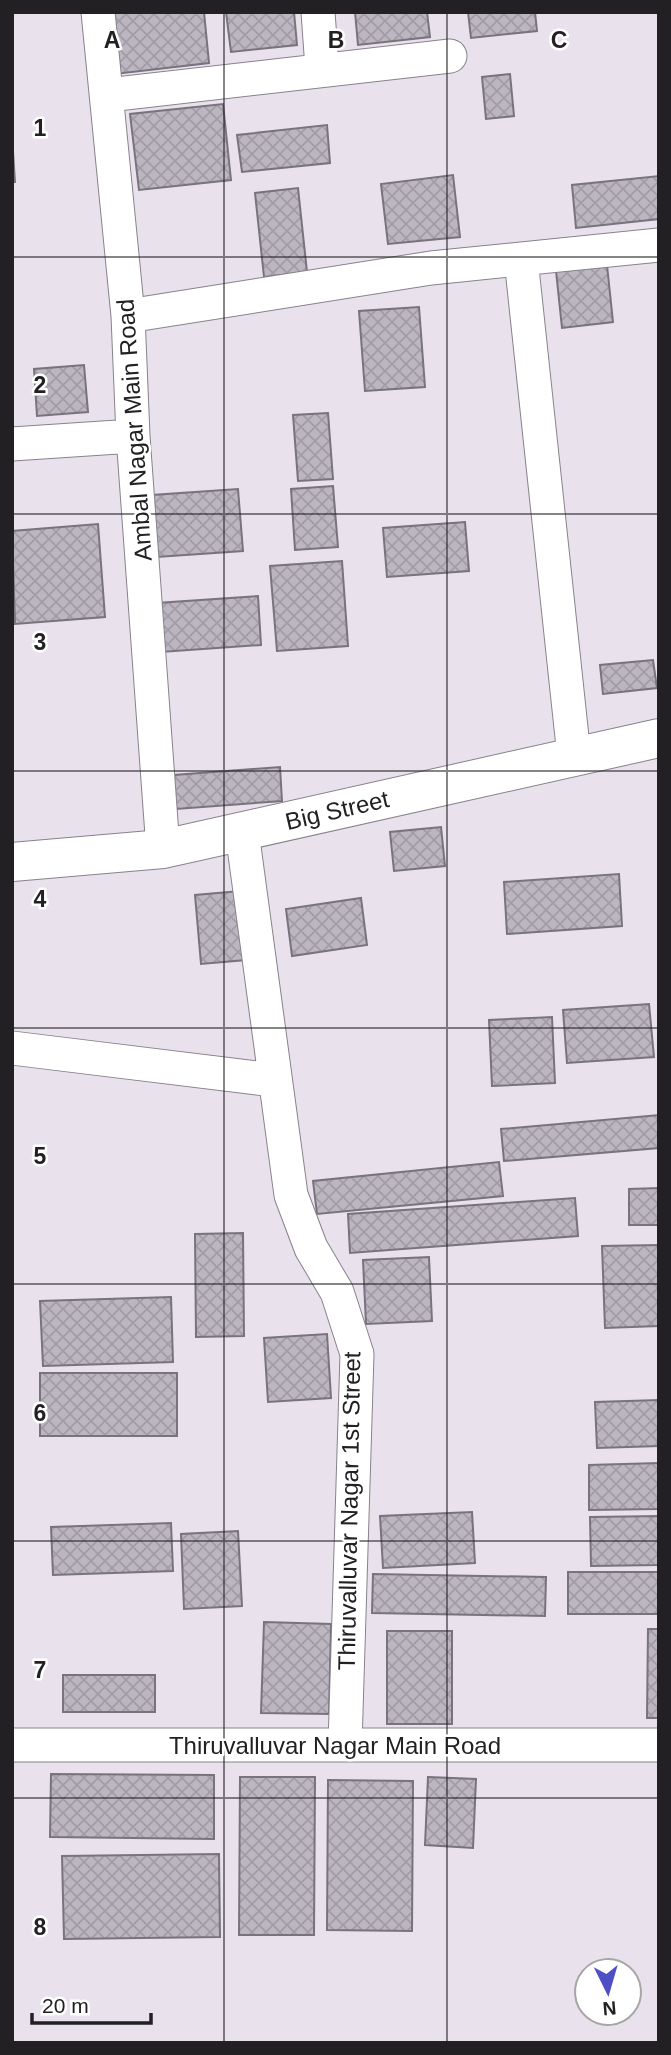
<svg xmlns="http://www.w3.org/2000/svg" width="671" height="2055" viewBox="0 0 671 2055" font-family="Helvetica,sans-serif">
<style>
.building{fill:url(#building-cross-hatch);stroke:#78737c;stroke-width:2}
.lines{fill:none;stroke-linecap:round;stroke-linejoin:round}
.minor-casing{stroke:#88828b;stroke-width:35}
.tertiary-casing{stroke:#88828b;stroke-width:40}
.minor{stroke:#fff;stroke-width:33}
.tertiary{stroke:#fff;stroke-width:38}
.grid{fill:none;stroke:#222023;stroke-width:2;stroke-opacity:0.55}
.labels{text-anchor:middle;dominant-baseline:central;stroke-width:5;stroke-linejoin:round;paint-order:stroke}
.street-label{font-size:24px;fill:#222023;stroke:#fff}
.grid-label{font-size:23px;text-anchor:middle;font-weight:bold;fill:#222023;stroke:#fff;stroke-width:5;stroke-linejoin:round;paint-order:stroke}
</style>
<defs>
<pattern id="building-cross-hatch" width="8" height="8" patternUnits="userSpaceOnUse" patternTransform="scale(1.75)"><rect width="8" height="8" fill="#bcb6c0"/><path d="M0 0l8 8M0 8l8-8" fill="none" stroke="#a19ca5"/></pattern>
</defs>
<rect width="100%" height="100%" fill="#e9e2ec"/>
<path class="building" d="M109,12H204L209,63L115,74Z
M226,12H294L297,45L231,52Z
M355,12H427L430,37L358,45Z
M468,12H535L537,31L471,38Z
M510,74L514,116L486,119L482,77Z
M223,104L231,180L139,190L130,114Z
M327,125L330,163L242,172L237,135Z
M12,136L15,182H12Z
M453,175L460,237L388,244L381,184Z
M659,176V219L576,228L572,185Z
M298,188L307,272L264,277L255,193Z
M607,265L613,322L562,328L556,271Z
M419,307L425,387L365,391L359,311Z
M84,365L88,412L37,416L34,369Z
M328,413L333,479L298,481L293,415Z
M333,486L338,547L295,550L291,489Z
M238,489L243,551L157,557L152,495Z
M465,522L469,571L387,577L383,528Z
M98,524L105,617L15,624L12,531Z
M342,561L348,646L277,651L270,566Z
M258,596L261,645L161,652L157,603Z
M653,660L657,688L603,694L600,665Z
M280,767L282,801L163,810L161,776Z
M441,827L445,866L394,871L390,832Z
M619,874L622,926L507,934L504,882Z
M240,891L246,960L201,964L195,895Z
M361,898L367,945L292,956L286,909Z
M649,1004L654,1057L567,1063L563,1010Z
M552,1017L555,1083L492,1086L489,1020Z
M659,1115V1148L504,1161L501,1129Z
M499,1162L503,1196L317,1214L313,1181Z
M659,1188V1225H629V1189Z
M575,1198L578,1236L350,1253L348,1214Z
M243,1233L244,1336L196,1337L195,1234Z
M659,1245V1326L605,1328L602,1246Z
M429,1257L432,1321L366,1324L363,1260Z
M171,1297L173,1362L43,1366L40,1301Z
M327,1334L331,1398L268,1402L264,1338Z
M40,1373H177V1436H40Z
M659,1400V1446L597,1448L595,1402Z
M659,1463V1509L589,1510V1465Z
M472,1512L475,1563L383,1568L380,1516Z
M659,1516V1565L591,1566L590,1517Z
M171,1523L173,1571L53,1575L51,1527Z
M238,1531L242,1606L184,1609L181,1534Z
M568,1572H659V1614H568Z
M373,1574L546,1577L545,1616L372,1613Z
M264,1622L331,1624L329,1714L261,1713Z
M648,1629H659V1718H647Z
M387,1631H452V1724H387Z
M63,1675H155V1712H63Z
M51,1774L214,1775V1839L50,1837Z
M240,1777H315L314,1935H239Z
M428,1777L476,1779L473,1848L425,1845Z
M328,1780L413,1781L412,1931L327,1930Z
M219,1854L220,1937L64,1939L62,1856Z"/>
<g class="lines">
<g class="minor-casing">
<path id="minor" d="M98,12L128,316L133,436L163,849
M318,12L322,68
M108,95L450,56
M521,259L574,756
M128,316L431,268L659,245
M12,444L133,436
M242,832L291,1195L311,1248L337,1292L357,1354L345,1745
M12,1048L273,1080
M12,1745H659"/>
</g>
<g class="tertiary-casing">
<path id="tertiary" d="M12,862L163,849L659,738"/>
</g>
<use href="#minor" class="minor"/>
<use href="#tertiary" class="tertiary"/>
</g>
<path class="grid" d="M224,12V2043M447,12V2043M12,257H659M12,514H659M12,771H659M12,1028H659M12,1284H659M12,1541H659M12,1798H659"/>
<g class="labels">
<g class="street-label">
<text transform="translate(134 430) rotate(-94)">Ambal Nagar Main Road</text>
<text transform="translate(337 810) rotate(-13)">Big Street</text>
<text transform="translate(349 1511) rotate(-89)">Thiruvalluvar Nagar 1st Street</text>
<text x="335" y="1745">Thiruvalluvar Nagar Main Road</text>
</g>
</g>
<g class="grid-label">
<text x="112" y="48">A</text>
<text x="336" y="48">B</text>
<text x="559" y="48">C</text>
<text x="40" y="136">1</text>
<text x="40" y="393">2</text>
<text x="40" y="650">3</text>
<text x="40" y="907">4</text>
<text x="40" y="1164">5</text>
<text x="40" y="1421">6</text>
<text x="40" y="1678">7</text>
<text x="40" y="1935">8</text>
</g>
<rect width="671" height="2055" fill="none" stroke="#222023" stroke-width="28"/>
<g transform="translate(608 1992) rotate(175)"><circle r="33" fill="#ffffff" stroke="#a7a6a7" stroke-width="2"/>
<path d="M0-5L12 26L0 18L-12 26Z" fill="#4e4fc5"/>
<text y="-10" font-size="19" font-weight="bold" text-anchor="middle" fill="#222023">N</text>
</g>
<path d="M32 2013v10h119v-10" fill="none" stroke="#222023" stroke-width="3.5"/>
<text x="42" y="2013" font-size="21" fill="#222023" stroke="#ffffff" stroke-width="5" paint-order="stroke">20 m</text>
</svg>
